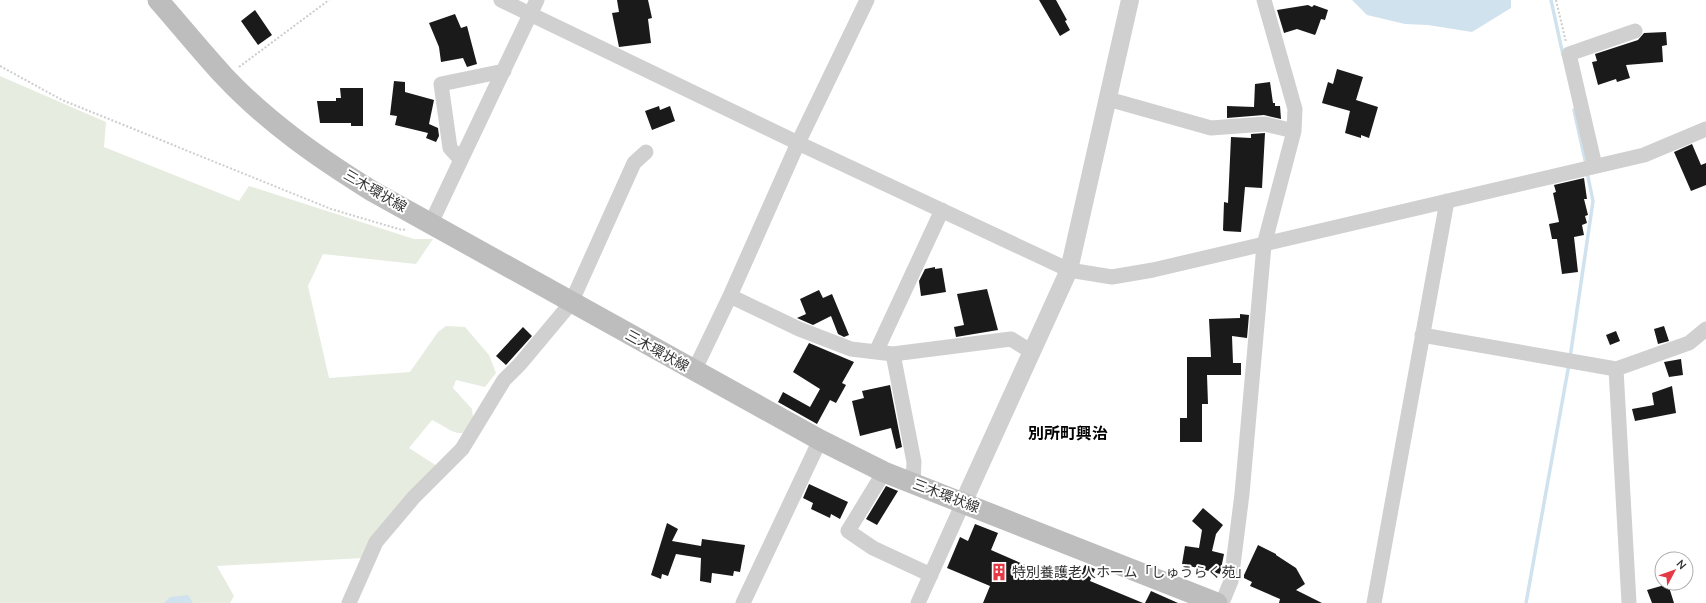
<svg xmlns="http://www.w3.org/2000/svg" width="1706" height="603" viewBox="0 0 1706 603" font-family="'Nunito Sans','Noto Sans JP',sans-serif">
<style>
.green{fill:#e6ecdf}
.water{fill:#cfe2ee}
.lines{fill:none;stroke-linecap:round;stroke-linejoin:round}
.stream{stroke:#cfe2ee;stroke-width:3.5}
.building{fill:#1a1a1a}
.path{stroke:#cdcdcd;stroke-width:2;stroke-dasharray:2 2;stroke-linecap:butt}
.minor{stroke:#d0d0d0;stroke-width:15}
.tertiary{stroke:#d0d0d0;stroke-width:18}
.secondary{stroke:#bdbdbd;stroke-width:21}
.labels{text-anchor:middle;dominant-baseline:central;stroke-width:4;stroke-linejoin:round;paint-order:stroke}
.street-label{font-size:14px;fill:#333;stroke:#fff}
.poi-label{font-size:14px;fill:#333;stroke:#fff;text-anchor:start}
.quarter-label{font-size:16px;font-weight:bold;fill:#000;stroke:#fff}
</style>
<rect width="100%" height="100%" fill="#fff"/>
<path class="green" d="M0,76L106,122L104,147L239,201L249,186L414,239H433L416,264L323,254L308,286L329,378L410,372L438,332L446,326L465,327L489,355L496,373L485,387L456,380L453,388L472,409L474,426C459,442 448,427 432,420L409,448L437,466L363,558L217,566L234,596L230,603H0Z"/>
<path class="water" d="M1352,0H1511V8L1472,32L1428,25L1405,24L1367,15Z
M188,595L193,603H164L170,597Z"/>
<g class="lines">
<path class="stream" d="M1551,0L1563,55
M1574,110L1586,164
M1570,358L1593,201L1587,172
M1526,603L1569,364"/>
</g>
<path class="building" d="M617,0H648L652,18L648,19L651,43L619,47L612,13L619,12Z
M1039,0H1056L1067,20L1065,21L1070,30L1060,36Z
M1308,5L1312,7L1314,5L1328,10L1325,20L1321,19L1316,33L1315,35L1297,29L1284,33L1277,10Z
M255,10L272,35L258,45L241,21Z
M455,14L461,28L467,26L477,64L467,67L463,58L441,62L439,47L429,23Z
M1666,32L1667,45L1662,46L1663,62L1626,65L1630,78L1617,82L1616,79L1598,85L1592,62L1597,61L1595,54L1638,40L1644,33Z
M1337,69L1363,77L1356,100L1378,107L1369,138L1361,135V138L1345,133L1350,111L1322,103L1328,82L1333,84Z
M394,81L405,82V92L434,100L429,124L438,128L439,136L436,142L426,138L428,133L395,125L397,116L390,115Z
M1270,82L1273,103H1275V106H1280L1281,119L1264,115L1227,118V106L1254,107L1255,84Z
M340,88H363V126H351V123H320L317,101H336V98H341Z
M659,106L660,110L670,106L675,121L652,130L645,111Z
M1265,133L1262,188L1245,187L1241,232L1224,231L1223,230L1224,202L1228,203L1231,137L1251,138V134Z
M1692,144L1701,165L1706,163V185L1691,191L1674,152Z
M1584,178L1587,199H1584L1588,215L1585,216L1587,223L1582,225L1584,235L1574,237L1578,272L1562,274L1557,239H1552L1549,224L1559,222L1553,193L1556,192L1554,185Z
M935,267V269L942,268L946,292L921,296L919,281L925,269Z
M987,289L998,330L956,337L954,327L964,325L957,294Z
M819,290L823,298L832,294L849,335L844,337L838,334L831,316L813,325L797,318L806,314L800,299Z
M1240,314L1249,315L1247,338L1232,336L1233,363H1241V375H1207L1208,404H1202V442H1180V418H1187V357H1211L1209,319L1240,318Z
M1664,326L1669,341L1658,344L1654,329Z
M523,327L532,336L506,365L496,356Z
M1616,331L1620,341L1610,345L1606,335Z
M809,343L854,362L842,383L846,385L836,403L830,400L817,424L778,402L783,392L810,407L820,389L793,372Z
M1681,359L1683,375L1669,377L1664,362Z
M890,385L902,447L896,449L891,428L860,436L852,401L864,398L862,391Z
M1672,386L1676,413L1635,421L1632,409L1654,405L1652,393Z
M809,484L848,502L840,519L831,514L830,518L811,509L813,503L803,498Z
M886,486L898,491L877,525L866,519Z
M1203,508L1223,525L1216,534L1212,551L1224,554L1220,574L1182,564L1185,546L1199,548L1202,530L1192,521Z
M667,523L678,529L672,541L701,546L702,539L745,545L740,572L734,571L733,576L712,573L711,583L700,581L701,558L676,554L668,576L662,574L661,579L651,575Z
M975,524L998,533L991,550L1057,579L1062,568L1080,576L1085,565L1095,569L1090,581L1143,603H983L990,586L947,568L960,537L968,541Z
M1258,545L1276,554V555L1296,568L1305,584L1296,590L1322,603H1279L1280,599L1250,586L1252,582L1244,578V575Z
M1668,584L1674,603H1652L1647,590Z
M1151,591L1178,603H1145Z"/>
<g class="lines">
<path class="path" d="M1556,0L1566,42
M0,66L62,100L331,209L402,230L407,229
M239,67L329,0"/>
<path class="minor" d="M501,0L798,143L1069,270L1112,277L1153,270L1644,155L1706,129
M1108,99L1211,128L1265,124L1294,131
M461,160L450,148L441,84L504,71
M1595,166L1569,54L1635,31
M431,223L537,0
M730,296L799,329L851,349L893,354L1011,339L1032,352
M1422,335L1616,369L1689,343L1706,329
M876,352L942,210
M893,354L914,462L913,484
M1616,369L1629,603
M694,371L730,296L798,143L867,0
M884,472L848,531L873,548L931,575
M349,603L376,542L414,497L462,449L504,380L520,364L571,303L634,163L646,152
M743,603L820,440
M918,603L963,503
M1222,603L1231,581L1242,494L1264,245L1294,131L1295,109L1264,0
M1374,603L1447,201"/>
<path class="tertiary" d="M963,503L1069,270L1130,0"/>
<path class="secondary" d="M158,0C180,25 201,51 224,76C267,122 319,158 372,191L820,440L884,472L1217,603"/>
</g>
<defs>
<g id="building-bare" transform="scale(1.38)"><path d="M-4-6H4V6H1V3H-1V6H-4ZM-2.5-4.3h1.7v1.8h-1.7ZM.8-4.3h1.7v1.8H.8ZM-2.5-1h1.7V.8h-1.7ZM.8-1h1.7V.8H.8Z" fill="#e63946" stroke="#fff" stroke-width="2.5" paint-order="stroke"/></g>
</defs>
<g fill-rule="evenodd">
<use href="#building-bare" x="999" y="572"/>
</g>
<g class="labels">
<g class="street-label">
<text transform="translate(375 191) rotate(30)">三木環状線</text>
<text transform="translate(657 351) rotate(29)">三木環状線</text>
<text transform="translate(946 496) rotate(21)">三木環状線</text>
</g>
<g class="poi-label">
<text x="1012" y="572">特別養護老人ホーム「しゅうらく苑」</text>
</g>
<g class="quarter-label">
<text x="1068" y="434">別所町興治</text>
</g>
</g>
<g transform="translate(1674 571) rotate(49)"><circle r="19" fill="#ffffff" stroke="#adadad"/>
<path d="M0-3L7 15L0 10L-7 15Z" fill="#e63946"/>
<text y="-6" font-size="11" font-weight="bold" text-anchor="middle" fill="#333333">N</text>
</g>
</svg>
